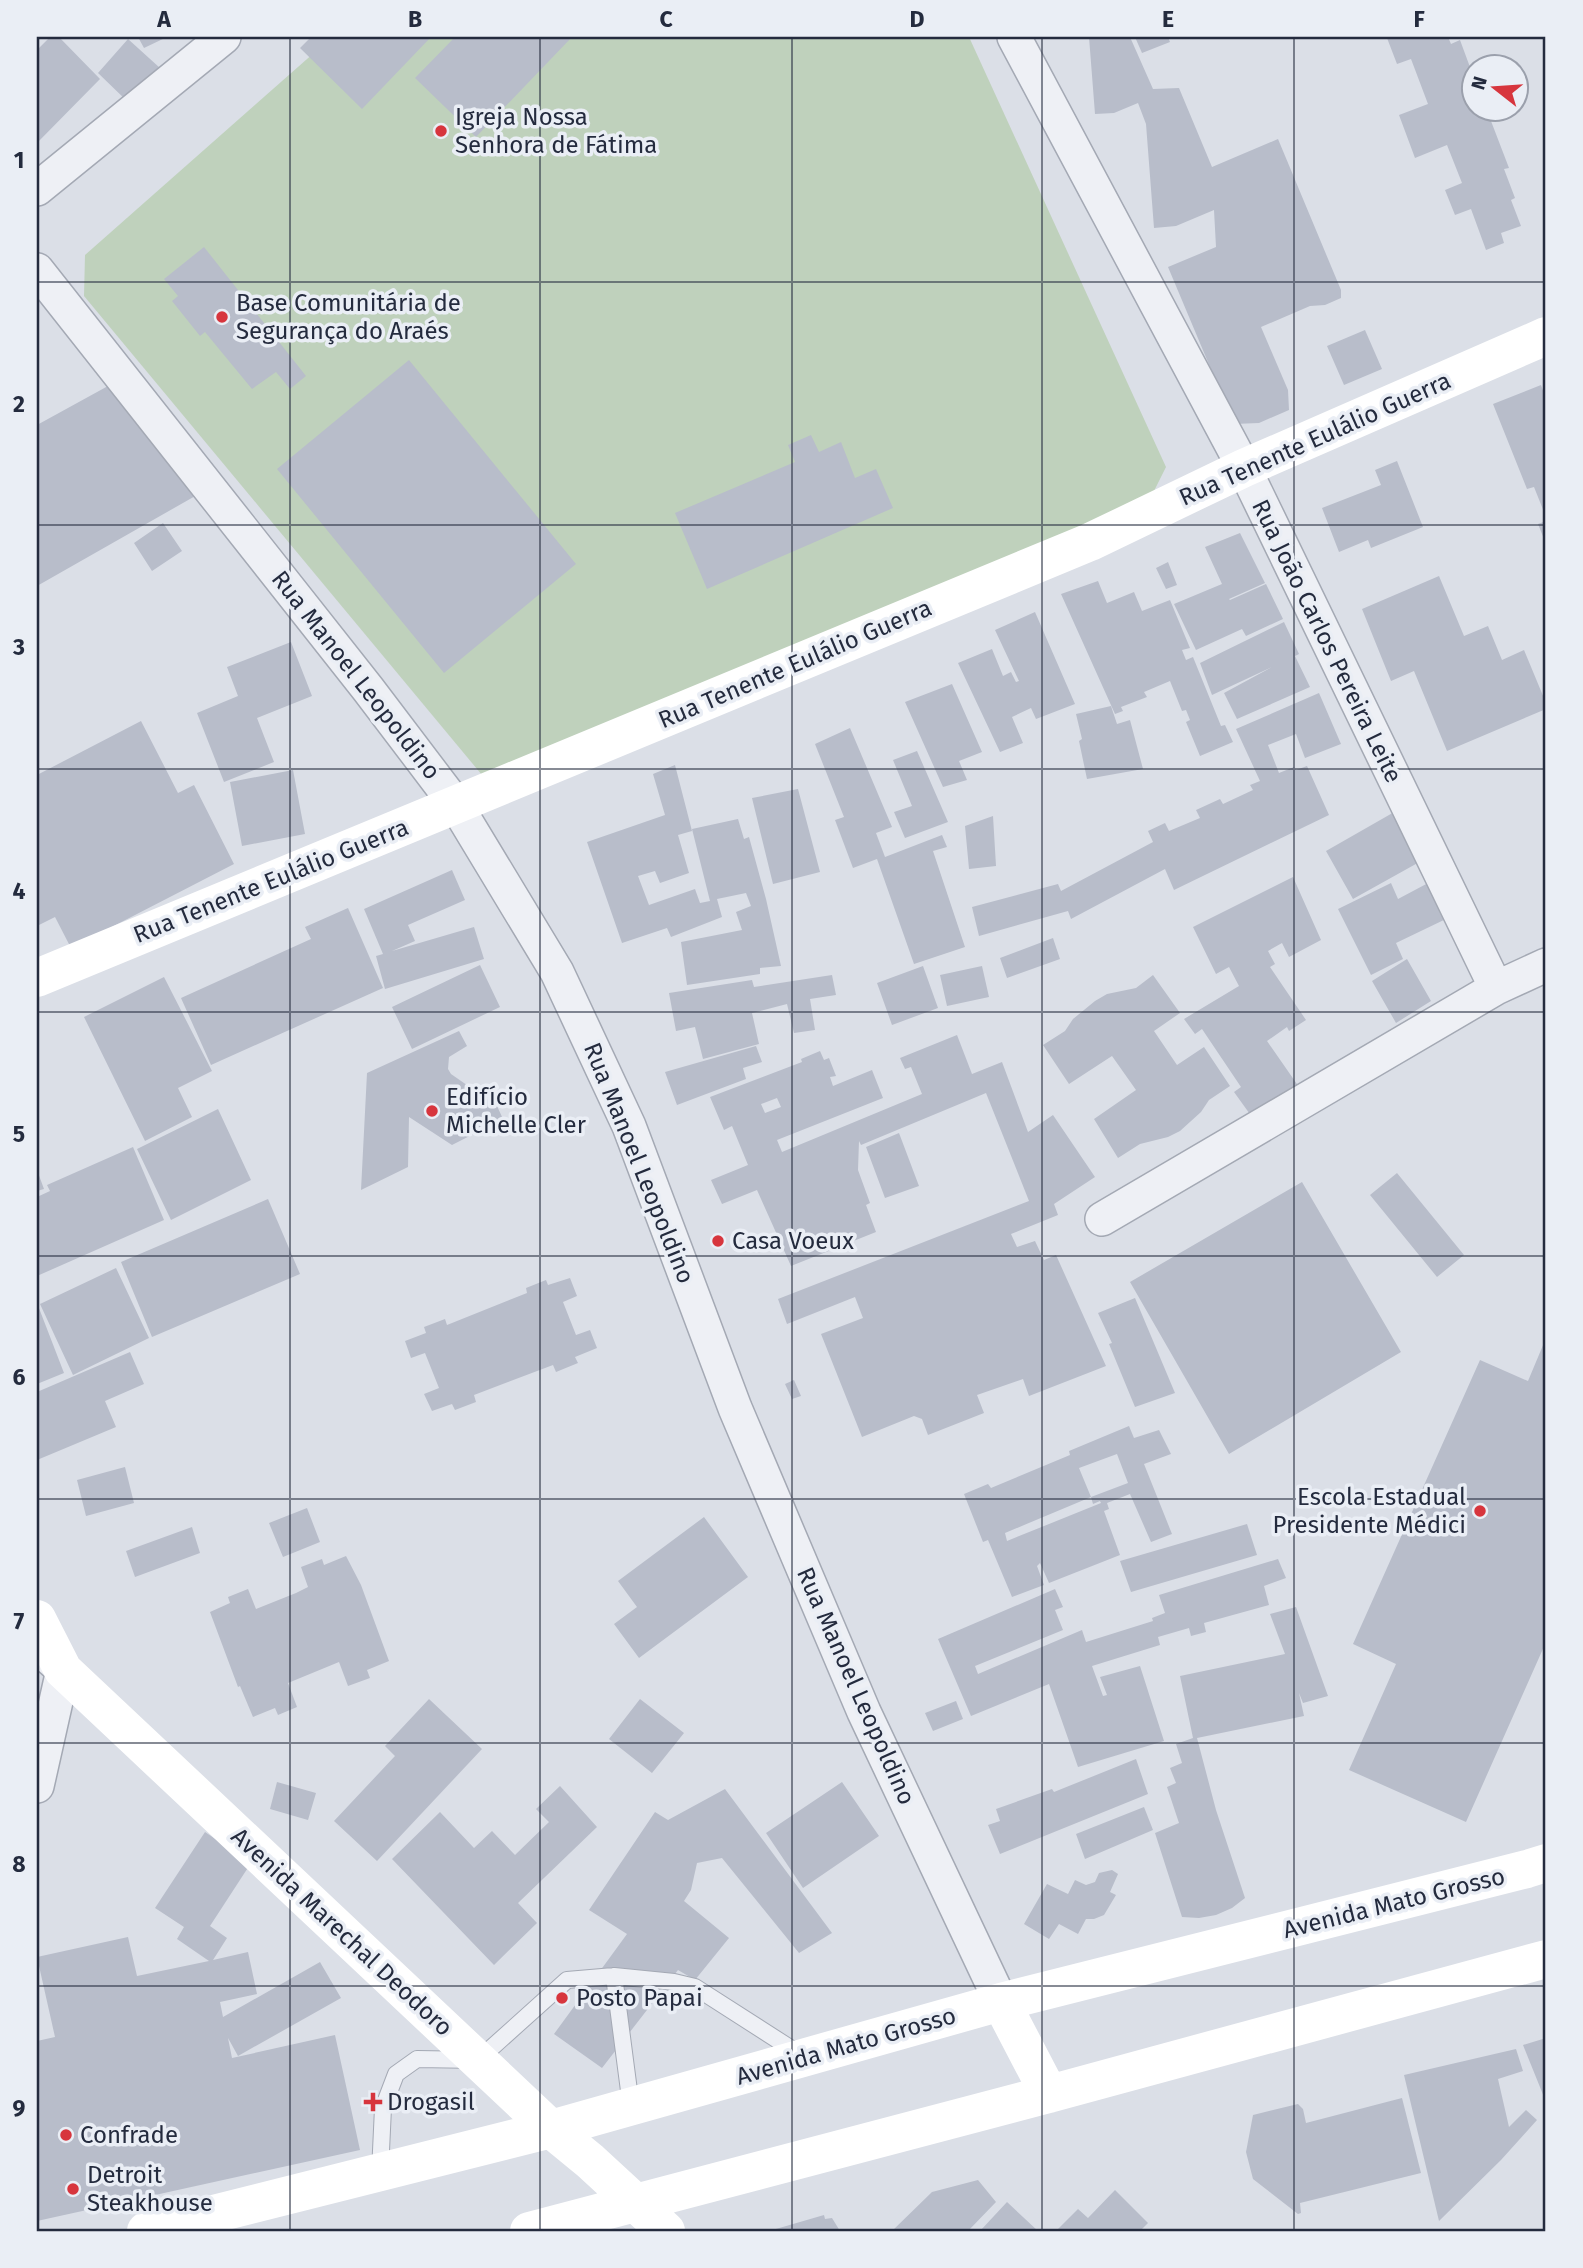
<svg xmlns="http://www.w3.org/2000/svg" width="1583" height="2268" viewBox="0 0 1583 2268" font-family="'Fira Sans',sans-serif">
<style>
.green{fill:#bfd1bc}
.building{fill:#b8bdca;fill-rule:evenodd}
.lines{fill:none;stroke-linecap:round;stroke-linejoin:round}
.lane-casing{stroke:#a4a9b4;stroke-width:18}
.street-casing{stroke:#a4a9b4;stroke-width:36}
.lane{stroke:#eef0f5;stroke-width:16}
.street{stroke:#eef0f5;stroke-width:33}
.secondary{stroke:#fff;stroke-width:38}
.grid{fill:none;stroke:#242b3e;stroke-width:2;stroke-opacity:0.55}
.poi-dot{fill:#d7353d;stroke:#eaeef5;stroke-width:2.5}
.labels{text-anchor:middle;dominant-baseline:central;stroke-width:7;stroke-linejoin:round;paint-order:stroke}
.poi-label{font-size:24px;fill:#242b3e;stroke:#eaeef5;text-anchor:start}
.street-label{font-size:24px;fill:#242b3e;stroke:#eaeef5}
.neatline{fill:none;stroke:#242b3e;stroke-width:2.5}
.grid-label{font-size:23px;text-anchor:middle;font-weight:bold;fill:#242b3e}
</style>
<rect width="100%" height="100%" fill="#dbdfe7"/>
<path class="green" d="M332,37H969L1166,467L1143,513L482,775L84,296L85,255Z"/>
<path class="building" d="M50,37H59L100,79L37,143V50Z
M138,37H167L144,48Z
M311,37H431L362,109L300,48Z
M455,37H572L476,137L415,78Z
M1089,37H1130L1153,89L1179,88L1212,167L1278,139L1341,290V298L1325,305L1310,306L1261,327L1288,390L1289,410L1259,423L1234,424L1168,267L1216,247L1214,210L1176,226L1154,228L1146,124L1138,103L1114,113L1095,114Z
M1135,37H1168L1170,42L1142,53Z
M1392,37H1448L1451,44L1460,40L1474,78V108H1486L1509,168L1504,169L1515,198L1511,200L1521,226L1501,233L1504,243L1486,250L1471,209L1455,215L1445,190L1462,183L1447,145L1415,158L1399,115L1428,104L1411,59L1397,64L1387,38Z
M128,39L160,68L128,102L98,73Z
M204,247L306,376L290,389L276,372L252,389L205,332L200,336L172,301L178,296L164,279Z
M1365,330L1382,369L1344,385L1327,346Z
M409,360L576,564L444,673L277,469Z
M1541,385L1546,399V517L1534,487L1527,489L1493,404Z
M108,386L197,495L37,586V425Z
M811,435L819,452L841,442L855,478L876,469L893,508L707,589L675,513L795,462L788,445Z
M1397,461L1423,527L1371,548L1368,540L1339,552L1322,508L1381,485L1375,470Z
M1546,521V544L1538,524Z
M163,523L182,551L152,571L134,543Z
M1240,533L1265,583L1229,599L1230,600L1266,584L1283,619L1246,636L1242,629L1196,650L1174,604L1222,584L1205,547Z
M1168,562L1177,585L1166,589L1156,568Z
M1439,576L1464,636L1488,626L1502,660L1524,650L1546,703V709L1447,751L1414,671L1391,681L1362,609Z
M1098,581L1107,603L1134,592L1142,611L1170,600L1190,648L1182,650L1186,660L1193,657L1221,726L1225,725L1233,742L1200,756L1186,722L1190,720L1186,710L1182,711L1170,681L1144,692L1147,697L1121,707L1123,711L1115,714L1061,594Z
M1035,612L1075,704L1036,719L1031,708L1012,717L1023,743L1000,752L958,663L992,649L1003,676L1011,672L1016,682L1019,681L995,630Z
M1284,622L1299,654L1295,656L1310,687L1237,719L1224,693L1272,667L1212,695L1200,663Z
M291,642L312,696L257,718L274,762L224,782L197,713L238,696L227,667Z
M952,684L982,752L959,761L967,780L943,787L905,702Z
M1319,693L1341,744L1305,758L1296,734L1268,745L1279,773L1294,767L1296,770L1307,766L1329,815L1174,890L1165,869L1071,919L1068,911L979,936L972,907L1058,884L1061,891L1153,842L1148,831L1165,823L1169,831L1200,818L1196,810L1220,799L1223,804L1253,790L1250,785L1260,781L1236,729Z
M1111,706L1117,724L1130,720L1143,769L1087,779L1079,741L1082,739L1076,714Z
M141,721L178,793L194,785L234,864L71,948L55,917L37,926V775Z
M850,728L892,827L876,833L885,857L942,835L947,847L933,851L965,947L914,964L877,859L853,868L835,820L844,817L815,744Z
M917,751L948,822L905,838L894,812L912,806L893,760Z
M675,765L692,831L678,835L689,873L660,883L655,871L638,876L649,905L695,889L700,903L710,901L692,829L738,819L744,839L749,837L766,899L781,966L760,968V974L687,985L681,942L742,930L736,912L751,906L746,893L717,899L722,917L671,937L667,928L622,943L587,842L665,815L653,774Z
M293,770L305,834L242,846L230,782Z
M798,789L820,872L773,884L752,798Z
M1396,811L1423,860L1353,899L1326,851Z
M993,816L996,866L969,869L965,826Z
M452,870L465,900L408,925L415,941L392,951L474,927L484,959L385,989L376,956L383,954L364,909Z
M1293,877L1321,940L1289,957L1282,943L1268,951L1275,964L1270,967L1306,1020L1289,1031L1287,1027L1267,1041L1299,1087L1252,1117L1234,1092L1241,1087L1202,1029L1195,1034L1184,1019L1239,986L1229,967L1216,974L1193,927Z
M1430,882L1448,918L1396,943L1403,959L1371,975L1338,909L1391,883L1398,899Z
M348,908L383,988L211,1065L181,998L311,939L305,927Z
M1053,938L1060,959L1007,978L1000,958Z
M1407,959L1431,1001L1396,1023L1372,981Z
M480,965L500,1007L412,1049L392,1007Z
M923,966L938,1008L892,1025L877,983Z
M982,966L989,997L947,1006L940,975Z
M832,975L836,995L810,999L815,1030L794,1033L787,1004L752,1013L759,1044L703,1059L695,1027L676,1031L669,993L752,980L754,987Z
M1153,975L1180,1013L1154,1031L1177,1065L1204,1047L1230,1086L1209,1100L1201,1112L1180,1131L1168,1137L1140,1144L1118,1158L1094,1119L1136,1090L1112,1056L1069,1084L1043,1045L1065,1031L1073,1019L1095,1001L1107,994L1136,988Z
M164,977L212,1071L178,1088L192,1117L145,1141L84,1017Z
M459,1031L467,1046L449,1057L448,1069L451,1074L497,1106L503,1119L452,1145L409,1117L408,1167L361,1190L367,1073Z
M957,1035L972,1074L1002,1062L1028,1132L1053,1115L1095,1177L1054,1204L1058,1215L1011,1234L1017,1247L1035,1241L1044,1260L1056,1255L1106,1366L1029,1396L1023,1379L977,1395L984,1413L928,1435L922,1419L914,1416L862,1437L821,1334L863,1318L855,1297L787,1324L778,1299L1029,1201L986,1093L861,1145L859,1141L858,1170L870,1203L866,1205L876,1232L791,1266L757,1190L722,1204L711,1180L748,1165L732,1126L724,1130L710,1097L802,1062L801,1059L820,1051L824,1060L829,1058L836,1076L830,1077L833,1086L872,1070L883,1098L777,1140L782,1152L922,1094L911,1067L905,1069L900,1058ZM777,1098L781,1107L765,1113L761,1104Z
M756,1046L762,1062L743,1068L746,1079L677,1105L665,1072Z
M218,1109L251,1180L171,1220L137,1149Z
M899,1133L919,1186L885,1198L866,1147Z
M133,1147L164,1220L37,1276V1197L50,1191L47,1185Z
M37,1170L44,1189L37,1191Z
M1397,1173L1464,1255L1437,1277L1370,1195Z
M1302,1182L1401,1352L1229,1454L1130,1282Z
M268,1199L300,1274L152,1337L121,1262Z
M116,1268L149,1338L73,1375L40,1304Z
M570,1278L577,1296L563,1302L576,1335L590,1330L597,1348L575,1357L578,1363L556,1372L553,1365L474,1395L476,1402L455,1410L452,1404L432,1411L424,1394L439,1388L425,1353L411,1358L405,1341L426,1333L424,1327L445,1319L447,1325L527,1293L526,1288L546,1280L548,1285Z
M1135,1298L1175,1393L1135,1407L1109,1344L1112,1343L1098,1313Z
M37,1303L64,1373L37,1384Z
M1546,1338V1642L1466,1822L1349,1770L1396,1664L1353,1644L1480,1360L1528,1381Z
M130,1352L144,1384L105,1401L116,1427L37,1460V1392Z
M794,1380L801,1396L792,1399L785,1384Z
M1129,1426L1134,1438L1159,1430L1171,1454L1144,1464L1172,1534L1151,1542L1130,1494L1107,1503L1109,1509L1104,1511L1120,1555L1049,1583L1040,1563L1037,1566L1044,1585L1012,1597L988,1540L983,1542L964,1494L988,1484L991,1488L1070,1455L1069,1451ZM1117,1454L1128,1483L1091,1497L1079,1468ZM1091,1497L1093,1504L1100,1501L1101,1503L1007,1541L1005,1533Z
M125,1467L134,1503L86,1516L77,1480Z
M307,1508L320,1542L283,1557L269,1523Z
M704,1517L748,1577L639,1658L614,1624L637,1607L618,1581Z
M1247,1524L1257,1555L1131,1592L1120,1561Z
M192,1527L200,1553L135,1577L126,1551Z
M346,1556L361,1585L389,1661L367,1670L370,1678L348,1686L339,1662L288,1683L297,1707L278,1715L275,1708L253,1717L240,1686L238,1687L210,1612L230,1603L228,1597L248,1589L256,1609L296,1593L308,1587L301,1567L322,1559L324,1565Z
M1278,1559L1286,1578L1264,1586L1269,1605L1204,1623L1206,1632L1191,1636L1189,1628L1158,1637L1160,1645L1092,1666L1103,1696L1107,1695L1100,1677L1140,1666L1164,1741L1078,1767L1049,1684L971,1716L938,1639L1055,1589L1063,1607L1055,1610L1063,1630L975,1666L978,1674L1082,1630L1086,1642L1153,1621L1152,1618L1165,1613L1159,1595Z
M1296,1607L1328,1696L1303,1703L1299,1693L1304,1716L1197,1738L1216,1810L1245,1898L1232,1908L1216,1915L1199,1918L1182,1917L1155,1833L1179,1823L1167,1787L1176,1783L1170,1768L1182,1763L1176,1744L1193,1738L1180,1676L1285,1654L1270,1614Z
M429,1699L482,1749L377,1861L334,1821L395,1756L385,1746Z
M640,1699L684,1733L652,1773L609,1739Z
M956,1701L963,1719L933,1731L925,1713Z
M1136,1759L1148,1794L1000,1854L988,1825L1000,1821L996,1809L1052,1789L1054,1792Z
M277,1782L316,1793L308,1820L270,1809Z
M842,1782L879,1836L803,1888L766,1833Z
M560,1786L597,1827L518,1903L537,1923L494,1965L392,1859L440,1812L474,1848L492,1831L515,1855L549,1822L536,1809Z
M725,1789L832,1933L799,1953L722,1858L697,1863L691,1890L684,1901L729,1938L695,1980L678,1970L602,2068L554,2034L627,1934L589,1910L655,1812L668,1820Z
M1144,1807L1153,1830L1085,1859L1076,1834Z
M205,1832L251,1863L210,1926L227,1938L213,1960L248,1952L257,1994L220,2002L223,2017L320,1962L341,1998L238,2056L228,2038L232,2058L335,2035L360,2150L37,2221V2041L55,2037L37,1957L128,1937L137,1976L209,1961L177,1939L184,1927L155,1908Z
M1112,1870L1118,1874L1110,1892L1116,1895L1104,1915L1094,1919H1086L1078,1934L1059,1924L1049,1939L1024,1924L1047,1884L1068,1894L1075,1880L1086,1885L1095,1882L1099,1873Z
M1546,2038V2102L1523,2045Z
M1516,2049L1523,2071L1498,2079L1509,2127L1526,2110L1537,2120L1501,2160L1439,2221L1404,2075Z
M1402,2098L1421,2173L1300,2203L1301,2213L1298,2214L1253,2179L1246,2152L1253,2115L1298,2104L1303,2109L1306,2123Z
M978,2180L996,2202L968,2231H892L932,2192Z
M1115,2190L1148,2223L1140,2231H1056L1078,2209L1088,2218Z
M1007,2202L1038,2231H980Z
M824,2215L825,2219L832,2218L840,2231H769Z"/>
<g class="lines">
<g class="lane-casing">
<path id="lane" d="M614,1976L631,2106
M380,2172L383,2108L396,2074L417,2059L478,2060L567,1980L614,1976L674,1982L695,1987L801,2055"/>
</g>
<g class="street-casing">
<path id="street" d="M1014,37L1244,468L1496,988
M37,189L224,37
M37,270L368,689L456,805L557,972L629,1126L735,1408L864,1712L1001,2002
M1102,1219L1496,988L1546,965
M37,1786L63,1670L46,1655"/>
</g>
<use href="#lane" class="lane"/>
<use href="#street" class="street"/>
<path class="secondary" d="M37,978L1090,542L1244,468L1546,336
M37,1619L63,1670L551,2129L590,2161L666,2231
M1001,2002L1049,2094
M146,2231L551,2129L1001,2002L1527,1869L1546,1863
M529,2231L1049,2094L1546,1959"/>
</g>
<path class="grid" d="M290,37V2231M540,37V2231M792,37V2231M1042,37V2231M1294,37V2231M37,282H1546M37,525H1546M37,769H1546M37,1012H1546M37,1256H1546M37,1499H1546M37,1743H1546M37,1986H1546"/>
<g class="poi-dot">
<circle cx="441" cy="131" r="7"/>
<circle cx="222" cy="317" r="7"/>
<circle cx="432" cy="1111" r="7"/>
<circle cx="718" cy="1241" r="7"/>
<circle cx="1480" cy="1511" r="7"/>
<circle cx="562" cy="1998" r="7"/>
<path d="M369.5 2091.5h7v7h7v7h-7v7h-7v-7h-7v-7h7z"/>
<circle cx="66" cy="2135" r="7"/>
<circle cx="73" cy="2189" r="7"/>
</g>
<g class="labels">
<g class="poi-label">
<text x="455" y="117">Igreja Nossa<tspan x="455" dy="28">Senhora de Fátima</tspan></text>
<text x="236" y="303">Base Comunitária de<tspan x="236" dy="28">Segurança do Araés</tspan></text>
<text x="446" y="1097">Edifício<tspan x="446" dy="28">Michelle Cler</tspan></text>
<text x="732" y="1241">Casa Voeux</text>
<text x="1466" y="1497" text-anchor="end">Escola Estadual<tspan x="1466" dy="28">Presidente Médici</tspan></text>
<text x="576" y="1998">Posto Papai</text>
<text x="387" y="2102">Drogasil</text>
<text x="80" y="2135">Confrade</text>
<text x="87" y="2175">Detroit<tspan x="87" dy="28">Steakhouse</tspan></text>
</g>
<g class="street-label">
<text transform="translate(1315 439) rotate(-24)">Rua Tenente Eulálio Guerra</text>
<text transform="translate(1327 641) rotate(64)">Rua João Carlos Pereira Leite</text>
<text transform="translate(795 664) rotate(-23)">Rua Tenente Eulálio Guerra</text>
<text transform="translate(356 675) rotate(52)">Rua Manoel Leopoldino</text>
<text transform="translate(271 881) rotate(-22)">Rua Tenente Eulálio Guerra</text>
<text transform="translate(639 1163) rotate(68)">Rua Manoel Leopoldino</text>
<text transform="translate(856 1686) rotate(66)">Rua Manoel Leopoldino</text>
<text transform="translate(1394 1903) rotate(-14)">Avenida Mato Grosso</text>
<text transform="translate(342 1932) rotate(43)">Avenida Marechal Deodoro</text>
<text transform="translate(846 2046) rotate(-16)">Avenida Mato Grosso</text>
</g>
</g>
<rect width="1583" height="2268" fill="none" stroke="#eaeef5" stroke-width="77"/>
<g transform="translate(1495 88) rotate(287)"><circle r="33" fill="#eaeef5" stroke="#9ba0ac" stroke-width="2"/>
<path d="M0-5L12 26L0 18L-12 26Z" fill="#d7353d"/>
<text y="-10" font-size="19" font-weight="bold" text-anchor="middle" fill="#242b3e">N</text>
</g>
<rect x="38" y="38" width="1506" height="2192" class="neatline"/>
<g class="grid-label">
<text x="164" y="27">A</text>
<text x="415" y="27">B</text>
<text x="666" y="27">C</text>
<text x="917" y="27">D</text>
<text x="1168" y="27">E</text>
<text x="1419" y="27">F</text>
<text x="19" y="168">1</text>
<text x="19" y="412">2</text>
<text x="19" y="655">3</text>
<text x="19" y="899">4</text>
<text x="19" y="1142">5</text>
<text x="19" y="1385">6</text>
<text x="19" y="1629">7</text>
<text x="19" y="1872">8</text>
<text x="19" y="2116">9</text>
</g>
</svg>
